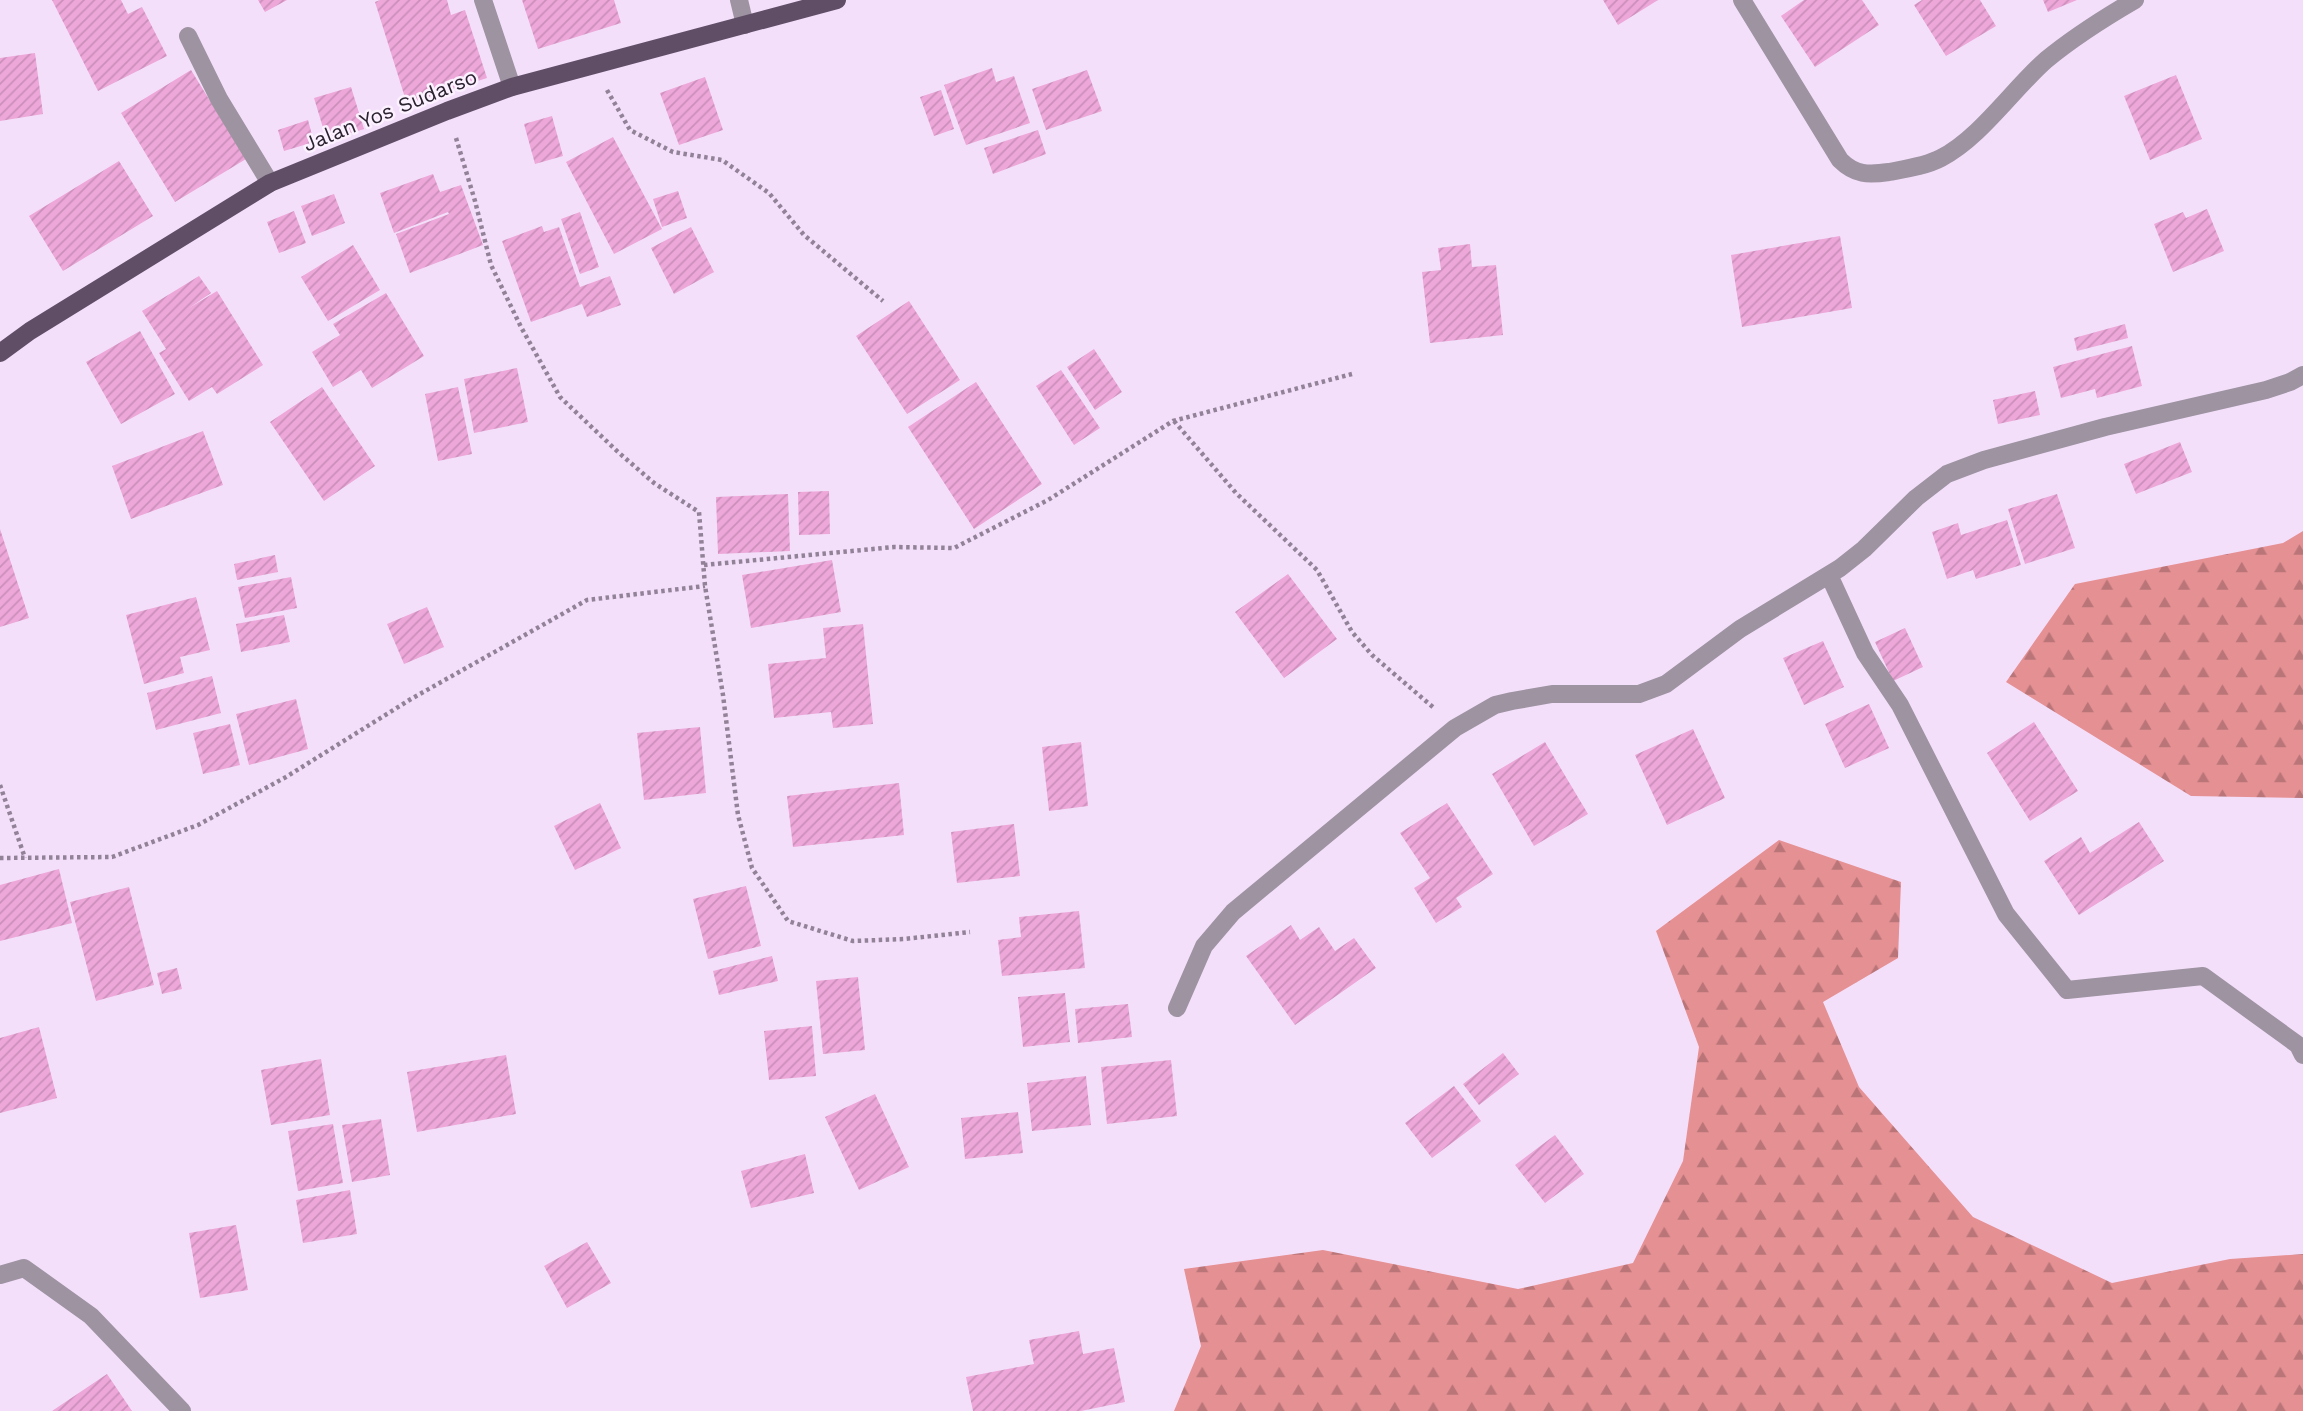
<svg xmlns="http://www.w3.org/2000/svg" width="2303" height="1411" viewBox="0 0 2303 1411" font-family="'Work Sans',sans-serif">
<style>
.forest{fill:url(#forest-firs)}
.building{fill:url(#building-hatch)}
.lines{fill:none;stroke-linecap:round;stroke-linejoin:round}
.path{stroke:#928297;stroke-width:4.5;stroke-dasharray:3.5 3.5;stroke-linecap:butt}
.minor{stroke:#9d93a1;stroke-width:18}
.primary{stroke:#604e67;stroke-width:18}
.labels{text-anchor:middle;dominant-baseline:central;stroke-width:5;stroke-linejoin:round;paint-order:stroke}
.street-label{font-size:21px;fill:#2b222f;stroke:#fbf1ff}
</style>
<defs>
<pattern id="forest-firs" width="22" height="20" patternUnits="userSpaceOnUse" patternTransform="scale(1.75)"><rect width="22" height="20" fill="#e59093"/><path d="M5 1l3.5 6h-7zM16 11l3.5 6h-7z" fill="#ba7578"/></pattern>
<pattern id="building-hatch" width="6" height="6" patternUnits="userSpaceOnUse" patternTransform="scale(1.75)"><rect width="6" height="6" fill="#eda7d9"/><path d="M-1 1l2-2M0 6l6-6M5 7l2-2" fill="none" stroke="#cb8fbb"/></pattern>
</defs>
<rect width="100%" height="100%" fill="#f4dffb"/>
<path class="forest" d="M2303,531V798L2191,796L2006,682L2075,584L2283,543Z
M1779,840L1901,882L1898,958L1823,1002L1859,1087L1973,1217L2112,1283L2230,1259L2303,1254V1411H1174L1201,1346L1184,1269L1323,1250L1518,1289L1633,1263L1683,1161L1699,1047L1656,931Z"/>
<path class="building" d="M52,0H121L128,14L142,7L167,56L98,91Z
M258,0H287L265,12Z
M380,0H447L451,15L465,10L487,78L407,104L375,2Z
M522,0H614L621,23L538,49Z
M1603,0H1658L1618,25Z
M1804,0H1862L1879,25L1815,67L1781,16Z
M1922,0H1980L1996,26L1946,56L1914,5Z
M2043,0H2077L2048,12Z
M35,53L43,114L0,121V58Z
M992,68L996,82L1014,76L1030,123L966,145L944,85Z
M191,70L246,159L175,202L121,113Z
M1087,70L1102,111L1046,130L1032,89Z
M2176,75L2202,139L2150,160L2124,96Z
M705,77L723,130L679,145L660,93Z
M351,87L364,129L327,141L314,98Z
M941,90L954,129L934,136L920,97Z
M552,116L563,156L535,164L524,124Z
M308,120L314,142L284,151L278,130Z
M1038,130L1046,154L993,174L984,148Z
M613,137L662,229L614,254L566,162Z
M119,161L153,216L63,271L29,216Z
M433,174L440,192L461,185L483,245L410,273L396,234L449,214L448,212L394,233L380,193Z
M678,191L687,218L662,227L653,199Z
M334,194L345,223L312,236L301,206Z
M2207,209L2224,251L2173,272L2154,224L2183,212L2186,218Z
M294,211L306,243L279,253L267,222Z
M580,212L599,267L580,274L561,219Z
M542,226L544,232L559,227L580,287L610,276L621,305L587,317L582,304L531,322L502,241Z
M691,227L714,272L674,294L651,248Z
M1840,236L1852,308L1742,327L1731,255Z
M1470,244L1472,267L1496,265L1503,335L1430,343L1422,272L1441,270L1438,248Z
M353,245L380,290L328,321L301,277Z
M199,276L211,293L189,308L217,291L263,365L217,394L212,387L189,401L159,353L166,349L142,311Z
M386,293L424,356L372,388L361,370L333,387L312,352L340,335L333,324Z
M909,301L960,380L907,414L856,336Z
M2125,324L2128,338L2077,351L2074,338Z
M140,331L175,394L121,424L86,362Z
M2132,346L2142,386L2097,398L2095,389L2061,398L2053,367Z
M1094,349L1122,392L1095,410L1067,367Z
M517,368L528,422L474,433L464,379Z
M1061,370L1100,428L1074,445L1036,386Z
M976,382L1042,484L974,529L908,427Z
M322,387L375,466L324,501L270,422Z
M458,387L472,454L438,461L425,394Z
M2035,391L2040,415L1998,424L1993,400Z
M203,431L223,485L131,519L112,466Z
M2180,442L2192,472L2136,494L2124,464Z
M829,491L830,534L799,535L798,492Z
M788,494L790,551L718,554L716,497Z
M2057,494L2075,548L2025,564L2008,509Z
M2007,520L2021,565L1976,579L1973,570L1947,579L1932,532L1958,523L1961,535Z
M0,529L29,618L0,627Z
M275,555L278,572L237,580L234,564Z
M832,560L841,612L751,628L742,575Z
M1288,574L1337,639L1284,678L1235,612Z
M291,577L297,608L245,618L238,587Z
M196,597L210,650L180,657L184,673L144,684L126,615Z
M427,607L444,647L404,664L387,624Z
M284,615L290,642L241,652L236,624Z
M863,624L873,724L833,728L831,712L774,718L768,664L826,658L823,628Z
M1905,628L1923,667L1893,681L1875,642Z
M1823,641L1844,687L1804,705L1783,658Z
M212,676L221,713L156,730L147,693Z
M296,699L308,749L249,765L236,714Z
M1869,704L1889,748L1845,768L1825,724Z
M2034,722L2078,791L2030,821L1987,753Z
M230,724L240,765L203,774L193,733Z
M700,727L706,793L644,800L637,733Z
M1693,729L1725,798L1667,825L1635,755Z
M1081,742L1088,806L1049,811L1042,747Z
M1545,742L1588,814L1534,846L1492,774Z
M899,783L904,835L793,847L787,796Z
M600,803L621,848L575,870L554,826Z
M1447,803L1493,874L1456,898L1462,907L1436,923L1414,888L1430,878L1400,833Z
M2139,822L2164,861L2079,915L2044,861L2081,837L2090,853Z
M1014,824L1020,876L957,883L951,832Z
M59,869L72,923L0,941V885Z
M746,886L761,946L708,959L693,899Z
M129,887L154,985L96,1001L70,902Z
M1079,911L1085,968L1002,976L998,940L1021,937L1019,917Z
M1291,925L1300,940L1319,927L1335,951L1354,938L1376,968L1295,1025L1246,956Z
M772,956L778,981L719,995L713,971Z
M177,968L182,989L162,994L157,973Z
M858,977L865,1050L823,1054L816,981Z
M1065,993L1070,1042L1023,1047L1018,997Z
M1128,1004L1132,1037L1078,1043L1075,1009Z
M812,1026L816,1076L769,1080L764,1031Z
M39,1027L57,1098L0,1113V1038Z
M1503,1053L1519,1074L1479,1105L1463,1084Z
M506,1055L516,1114L417,1132L407,1072Z
M321,1059L330,1115L271,1125L261,1070Z
M1171,1060L1177,1116L1107,1124L1101,1067Z
M1086,1076L1091,1125L1032,1131L1027,1083Z
M1454,1086L1481,1121L1432,1158L1405,1123Z
M875,1094L909,1167L859,1190L825,1117Z
M1018,1112L1023,1153L965,1159L961,1118Z
M381,1119L390,1175L352,1182L342,1125Z
M333,1124L343,1183L298,1191L288,1131Z
M1555,1135L1584,1174L1545,1203L1515,1165Z
M805,1154L814,1193L751,1208L741,1171Z
M350,1190L357,1234L303,1243L296,1200Z
M236,1225L248,1290L200,1298L189,1233Z
M587,1242L611,1283L567,1308L544,1266Z
M1079,1331L1083,1354L1114,1348L1125,1402L1081,1411H973L966,1377L1034,1364L1029,1340Z
M107,1374L132,1411H52Z"/>
<g class="lines">
<path class="path" d="M607,90L630,130L673,152L722,160L769,193L804,235L883,301
M456,138L475,201L491,265L521,327L560,397L618,452L654,483L699,512L705,586L723,695L738,815L752,868L788,921L853,941L904,939L970,932
M1174,421L1236,493L1317,570L1352,632L1372,655L1434,708
M704,565L894,547L954,548L1048,500L1173,421L1352,374
M0,785L25,858
M0,858L112,857L198,825L286,777L411,699L587,600L705,586"/>
<path class="minor" d="M483,0L512,87
M739,0L745,25
M1742,0L1840,160C1855,175 1868,175 1889,172C1905,169 1926,166 1941,158C1980,138 2013,89 2046,60C2074,37 2104,18 2135,0
M188,36L219,99L270,183
M1829,575L1865,653L1900,705L2006,914L2067,990L2203,976L2298,1045L2303,1055
M1177,1008L1204,946L1233,912L1455,728L1495,705L1512,701L1552,694H1639L1666,684L1740,629L1840,568L1864,549L1916,498L1947,474L1984,460L2105,427L2266,390L2290,382L2303,375
M0,1275L24,1268L91,1316L182,1411"/>
<path class="primary" d="M0,353L30,331L270,183L447,111L512,87L837,0"/>
</g>
<g class="labels">
<g class="street-label">
<text transform="translate(390 110) rotate(-22)">Jalan Yos Sudarso</text>
</g>
</g>
</svg>
